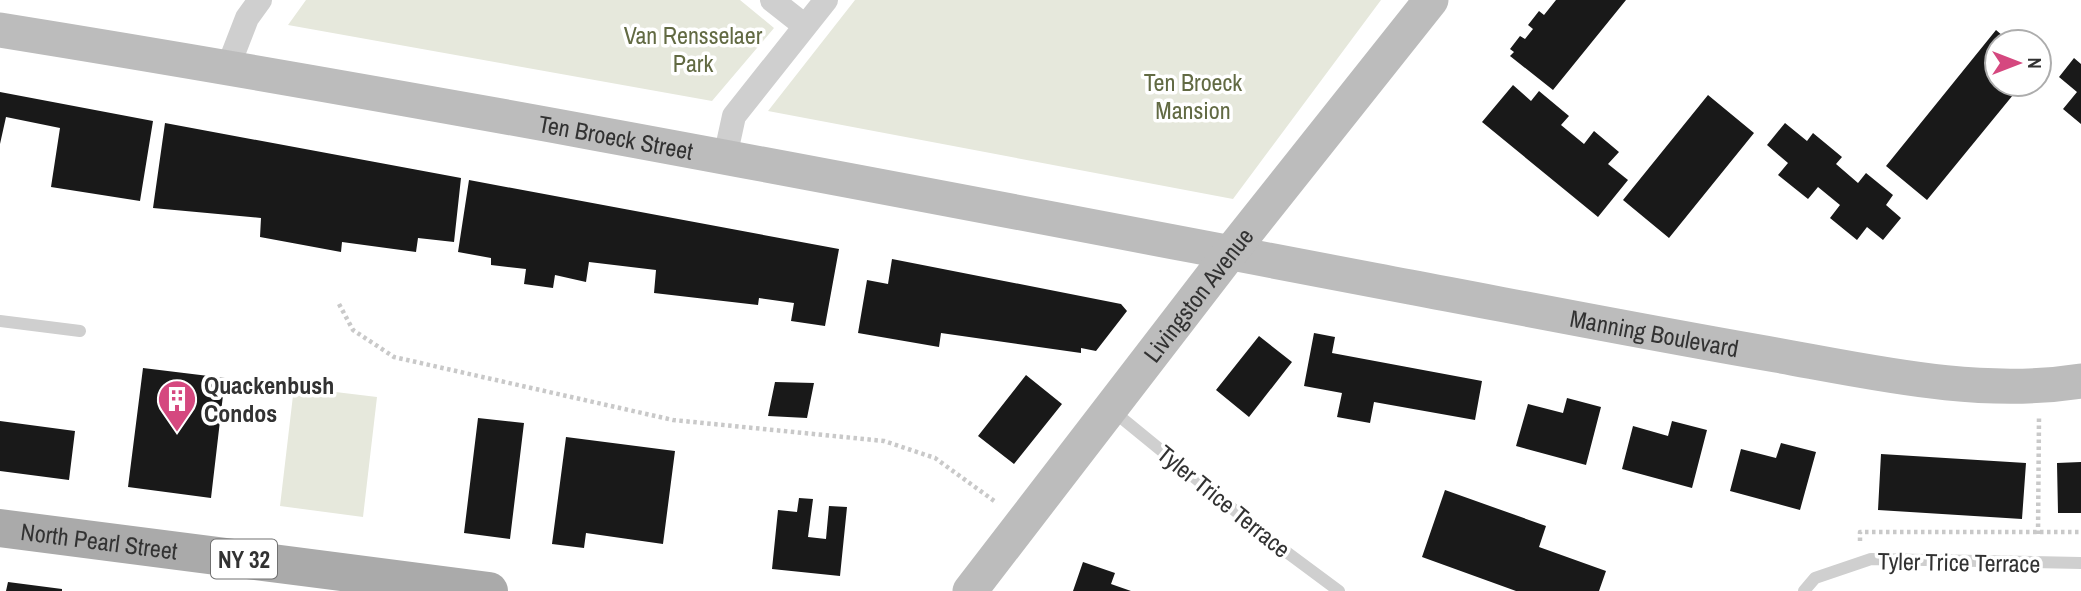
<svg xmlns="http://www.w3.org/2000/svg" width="2081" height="591" viewBox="0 0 2081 591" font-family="'Archivo Narrow',sans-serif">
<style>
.green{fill:#e6e8dc}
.building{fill:#191919}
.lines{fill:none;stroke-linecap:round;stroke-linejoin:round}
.path{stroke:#c9c9c9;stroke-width:4.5;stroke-dasharray:3.5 3.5;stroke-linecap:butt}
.lane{stroke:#cfcfcf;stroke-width:12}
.street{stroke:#cfcfcf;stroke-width:24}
.secondary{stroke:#bcbcbc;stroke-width:35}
.primary{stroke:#aaa;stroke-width:38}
.labels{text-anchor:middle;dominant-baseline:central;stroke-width:7;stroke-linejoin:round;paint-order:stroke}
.shield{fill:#fff;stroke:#707070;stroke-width:2}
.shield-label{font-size:23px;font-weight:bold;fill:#323232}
.park-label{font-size:24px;fill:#626a43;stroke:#fff}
.street-label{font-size:24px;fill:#323232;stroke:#fff}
.poi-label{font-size:24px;font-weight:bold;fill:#323232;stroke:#fff;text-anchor:start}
</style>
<rect width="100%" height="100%" fill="#fff"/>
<path class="green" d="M306,0H740L774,28L712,101L288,25Z
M855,0H1381L1233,199L768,111Z
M294,387L377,397L363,517L280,506Z"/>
<path class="building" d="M1556,0H1626L1553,90L1510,56L1514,52L1510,49L1520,36L1525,39L1533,29L1528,25L1539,11L1544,15Z
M1996,30L2010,42H1997V84H2022L1927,200L1886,166Z
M2074,58L2081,64V124L2063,109L2077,92L2059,77Z
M1513,85L1531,101L1539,91L1569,116L1561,125L1584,144L1594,131L1619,152L1608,164L1628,180L1598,217L1482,122Z
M0,92L153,121L140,201L51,187L60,128L6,117L0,144Z
M1708,95L1754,133L1669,238L1623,200Z
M165,123L461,178L454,242L418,238L416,252L342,242L341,252L260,237L261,218L153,208Z
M1785,123L1807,141L1813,133L1842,157L1836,164L1858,183L1866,173L1893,195L1886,205L1901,218L1883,240L1867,227L1857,240L1830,218L1840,205L1818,187L1808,199L1778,175L1788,163L1767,145Z
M469,180L839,249L825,326L791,321L794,303L759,298L758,305L654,293L656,270L589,262L586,282L555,275L553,288L524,284L526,269L491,265V258L458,252Z
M892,259L1121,304L1127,311L1096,351L1081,348V353L941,333L939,347L858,333L867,280L888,284Z
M1314,333L1335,337L1332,353L1482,381L1475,420L1374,402L1370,423L1337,417L1342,393L1304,386Z
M1259,336L1292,362L1249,417L1216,390Z
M143,368L225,378L211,498L128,487Z
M1026,375L1062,404L1014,464L978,436Z
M775,382L814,383L807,418L768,416Z
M1567,398L1601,407L1586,465L1516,446L1528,404L1563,413Z
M478,418L524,423L510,539L464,533Z
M0,421L75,431L69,480L0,471Z
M1672,421L1707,430L1692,488L1622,469L1633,426L1668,436Z
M566,437L675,451L663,544L586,533L584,548L552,544Z
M1781,443L1816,452L1800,510L1730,491L1741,449L1776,458Z
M1881,454L2026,463L2022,519L1878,510Z
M2081,462V513H2058L2057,463Z
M1445,490L1546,526L1539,547L1606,571L1599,591H1516L1422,557Z
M799,498L813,499L808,537L826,539L829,506L847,507L840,576L772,569L778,510L797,512Z
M1083,562L1115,573L1111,584L1131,591H1073Z
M8,582L62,589V591H6Z"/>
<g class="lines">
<path class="path" d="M339,304L353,330L394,357L673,420L884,441L935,458L997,503
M2038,534L2039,417
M1860,541V532H2081"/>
<path class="lane" d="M0,321L80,331
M1113,411L1277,545L1339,591
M1804,591L1815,578L1871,559L2081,563"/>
<path class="street" d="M772,0L805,26
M228,67L247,18L260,0
M725,157L734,116L826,0"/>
<g class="secondary">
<path id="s1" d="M0,30C472,106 941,198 1410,287C1532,310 1654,334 1776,355C1876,373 1980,397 2081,381"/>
<path id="s2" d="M970,591L1230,253L1431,0"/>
</g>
<path class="primary" id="s3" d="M0,528L489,591"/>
</g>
<defs>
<g id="building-pin" transform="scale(2.0125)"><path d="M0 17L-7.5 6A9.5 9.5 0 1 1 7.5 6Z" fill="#d5487f" stroke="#fff"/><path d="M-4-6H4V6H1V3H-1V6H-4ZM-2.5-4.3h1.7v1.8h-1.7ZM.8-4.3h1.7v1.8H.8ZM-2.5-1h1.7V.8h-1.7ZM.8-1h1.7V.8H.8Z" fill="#fff"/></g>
</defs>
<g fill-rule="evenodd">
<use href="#building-pin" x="177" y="399"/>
</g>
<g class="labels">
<rect class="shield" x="211" y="539.5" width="66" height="39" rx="5"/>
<g class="shield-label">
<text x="244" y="559">NY 32</text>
</g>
<g class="park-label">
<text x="693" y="35">Van Rensselaer<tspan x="693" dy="28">Park</tspan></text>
<text x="1193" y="82">Ten Broeck<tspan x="1193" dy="28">Mansion</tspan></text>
</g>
<g class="street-label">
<text stroke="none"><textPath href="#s1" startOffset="625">Ten Broeck Street</textPath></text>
<text stroke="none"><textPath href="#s2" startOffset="374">Livingston Avenue</textPath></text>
<text stroke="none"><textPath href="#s1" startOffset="1682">Manning Boulevard</textPath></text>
<text transform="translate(1224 501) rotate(39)">Tyler Trice Terrace</text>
<text stroke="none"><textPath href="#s3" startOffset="100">North Pearl Street</textPath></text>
<text transform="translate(1959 562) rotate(1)">Tyler Trice Terrace</text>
</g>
<g class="poi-label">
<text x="204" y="385">Quackenbush<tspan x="204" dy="28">Condos</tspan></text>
</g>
</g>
<g transform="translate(2018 63) rotate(90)"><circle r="33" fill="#ffffff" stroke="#adadad" stroke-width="2"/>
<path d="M0-5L12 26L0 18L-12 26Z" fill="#d5487f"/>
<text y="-10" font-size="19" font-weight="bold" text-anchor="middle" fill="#323232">N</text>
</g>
</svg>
